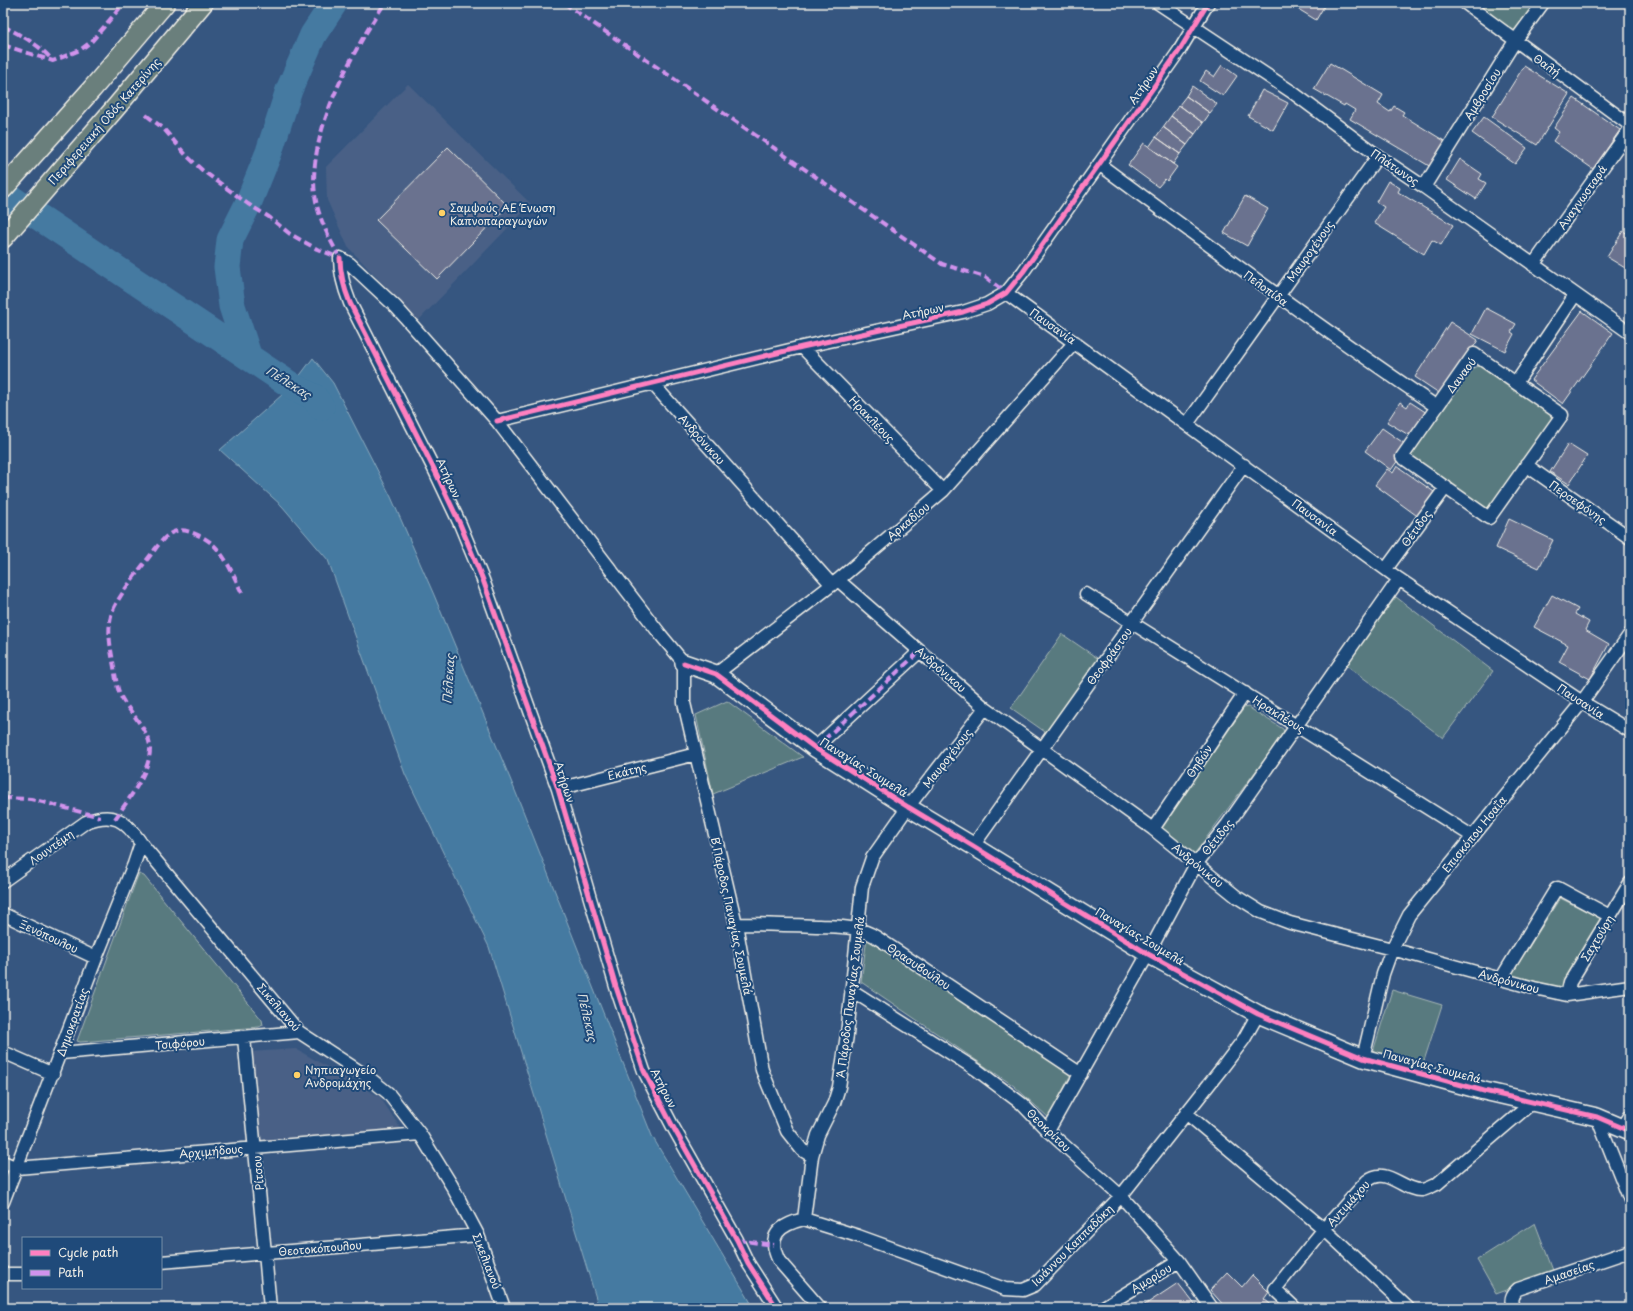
<svg xmlns="http://www.w3.org/2000/svg" width="1633" height="1311" viewBox="0 0 1633 1311" font-family="'Playpen Sans',sans-serif">
<style>
.built{fill:#496186}
.green{fill:#587a7f;stroke:#a6b6b4}
.water{fill:#447aa1;stroke:#8aaabd}
.lines{fill:none;stroke-linecap:round;stroke-linejoin:round}
.river{stroke:#447aa1;stroke-width:27}
.building{fill:#6b728f;stroke:#f4f1e8}
.street-casing{stroke:#f4f1e8;stroke-width:15}
.secondary-casing{stroke:#f4f1e8;stroke-width:20}
.primary-casing{stroke:#f4f1e8;stroke-width:22}
.street{stroke:#1f4a7a;stroke-width:12}
.secondary{stroke:#1f4a7a;stroke-width:17}
.primary{stroke:#6b7f7c;stroke-width:19}
.quiet{stroke:#d193ec;stroke-width:4;stroke-dasharray:8 4;stroke-linecap:butt}
.cycleway-casing{stroke:#1f4a7a;stroke-width:8}
.cycleway{stroke:#ff80c0;stroke-width:5}
.poi-dot{fill:#ffd166;stroke:#1f4a7a;stroke-width:1.5}
.labels{text-anchor:middle;dominant-baseline:central;stroke-width:4;stroke-linejoin:round;paint-order:stroke}
.street-label{font-size:11px;fill:#f4f1e8;stroke:#1f4a7a}
.poi-label{font-size:11px;fill:#f4f1e8;stroke:#1f4a7a;text-anchor:start}
.water-label{font-size:12px;font-style:italic;fill:#dadfdd;stroke:#1f4a7a}
</style>
<rect width="100%" height="100%" fill="#365680"/>
<filter id="ink" filterUnits="userSpaceOnUse"><feTurbulence type="fractalNoise" baseFrequency=".025" numOctaves="2"/><feDisplacementMap in="SourceGraphic" scale="8" xChannelSelector="R" yChannelSelector="G"/><feConvolveMatrix kernelMatrix="1 2 1 2 8 2 1 2 1" color-interpolation-filters="sRGB"/></filter>
<g filter="url(#ink)">
<path class="built" d="M408,84L531,204L418,321L348,247L327,200L326,167Z
M296,1049L380,1097L401,1129L259,1140L250,1052Z"/>
<path class="green" d="M1474,3H1536L1514,33Z
M1481,365L1550,412L1552,421L1491,508H1484L1411,457V450L1474,368Z
M1396,597L1493,671L1443,738L1345,664Z
M1062,634L1100,660L1048,734L1011,708Z
M727,701L803,757L713,794L696,715Z
M1248,707L1283,729L1284,733L1195,853L1189,854L1162,833V827L1244,708Z
M139,874L144,876L262,1020L263,1025L259,1027L80,1042L77,1041L137,878Z
M1560,898L1604,920L1562,991L1510,977Z
M867,937L1071,1074L1049,1118L1014,1086L861,982Z
M1392,990L1442,1005L1422,1067L1372,1055Z
M1535,1223L1554,1273L1496,1294L1477,1260Z"/>
<path class="water" d="M313,358L333,383L391,497L434,595L516,793L652,1136L754,1308H599L489,947L405,774L328,560L282,506L220,450L292,386Z"/>
<g class="lines">
<path class="river" d="M3,193L292,386L314,397L321,407
M248,355L232,306L227,267L230,240L248,204L269,152L289,90L313,35L334,3"/>
</g>
<path class="building" d="M1291,3H1326L1316,20L1290,4Z
M1330,63L1383,95L1378,104L1390,112L1394,106L1404,112L1402,115L1446,142L1431,167L1350,119L1355,110L1345,104L1344,106L1314,89Z
M1222,65L1237,76L1223,96L1200,81L1206,71L1214,77Z
M1524,66L1569,94L1537,145L1492,117Z
M1192,86L1217,104L1210,113L1186,96Z
M1262,90L1288,103L1273,130L1248,116Z
M1186,96L1210,113L1203,123L1179,105Z
M1574,98L1620,130L1593,169L1553,141L1559,132L1554,128Z
M1179,105L1203,123L1195,134L1171,116Z
M1171,116L1195,134L1187,145L1163,127Z
M1484,117L1527,148L1515,164L1472,133Z
M1163,127L1187,145L1180,154L1156,137Z
M1156,137L1180,154L1173,164L1149,147Z
M1144,143L1177,167L1167,181L1165,179L1158,187L1128,165Z
M448,147L508,206L437,279L376,220Z
M1460,159L1482,174L1479,179L1486,183L1476,199L1447,180Z
M1388,181L1400,188L1398,192L1453,225L1441,245L1432,240L1424,254L1374,223L1384,207L1376,202Z
M1245,196L1268,209L1247,246L1224,233Z
M1623,231L1630,235V271L1607,257Z
M1486,308L1516,324L1511,332L1514,334L1505,351L1472,334Z
M1582,311L1613,333L1563,404L1531,380Z
M1450,322L1478,340L1442,395L1415,377Z
M1400,402L1407,407L1410,402L1427,413L1412,437L1387,422Z
M1382,428L1408,446L1391,470L1365,451Z
M1568,444L1587,456L1569,484L1550,472Z
M1397,466L1437,494L1420,518L1375,485L1387,469L1393,473Z
M1509,519L1553,540L1539,568L1496,548Z
M1552,595L1578,609L1575,614L1589,622L1585,630L1609,644L1590,679L1559,662L1568,645L1534,627Z
M1227,1272L1242,1287L1252,1275L1269,1292L1264,1299L1275,1308H1226L1210,1290Z
M1178,1283L1196,1306L1194,1308H1140Z"/>
<g class="lines">
<g class="street-casing">
<path id="street" d="M1158,3L1292,92L1378,156L1424,187L1630,333
M1465,3L1630,125
M1099,164C1211,247 1322,329 1437,407
M1424,187L1515,41L1543,3
M340,258C340,274 344,288 350,303L435,471L460,524L483,580L558,789L616,987L644,1071L672,1125L737,1240L748,1263L777,1308
M340,258L350,264L396,307L497,421L660,634L684,663V703L736,924L762,1070L787,1131L802,1150L812,1156
M1533,265L1630,129
M1006,293L1399,579L1582,702L1630,731
M802,347L943,491
M1474,354L1562,415L1489,518L1402,457Z
M652,383L832,585
M1516,383L1575,295
M497,421L802,347L963,312L987,304L1006,293L1023,272L1179,51L1208,3
M1187,424L1378,156
M1526,465L1630,538
M1386,569L1446,487
M838,580L985,708L1153,829L1237,897L1261,912L1290,923L1392,949L1534,988L1567,995L1630,986
M1086,594L1472,836
M716,674L838,580L943,491L1075,342
M815,748L920,651
M558,789L696,754
M1153,829L1245,693
M973,846L1244,465
M3,881L86,822C114,811 125,820 141,843L299,1032L368,1077L388,1093L420,1134L452,1186L478,1235L504,1308
M3,914L96,958
M736,924C764,924 791,925 819,926C839,927 859,926 876,937L1081,1074
M1501,979L1556,889L1558,888L1610,916
M851,990L977,1070L1022,1104L1048,1131L1121,1196L1179,1261L1212,1308
M1567,995L1570,982L1630,883
M244,1038L265,1253L270,1308
M3,1052L53,1074
M61,1053L299,1032
M1363,1058L1383,974L1392,949L1409,915L1582,702L1630,634
M1186,1113L1324,1229L1408,1308
M1597,1117L1630,1200
M1623,1127L1630,1116
M1048,1131L1148,954L1196,864L1227,825L1399,579
M3,1162L17,1168L420,1134
M3,1202L96,958L134,864L141,843
M804,1219L858,1236L1005,1289L1023,1290L1035,1285L1121,1196L1222,1068L1244,1039L1258,1014
M804,1219L812,1156L818,1135L834,1103L839,1087L847,1035L862,887L872,858L908,807L985,708
M804,1219C780,1225 766,1235 779,1261L820,1308
M161,1262L478,1235
M3,1274H23
M1102,1308L1179,1261
M1295,1308L1275,1289L1324,1229L1367,1181C1387,1165 1402,1191 1422,1190C1427,1189 1432,1186 1437,1184L1534,1101
M1513,1308C1510,1300 1511,1295 1518,1289L1630,1251"/>
</g>
<g class="secondary-casing">
<path id="secondary" d="M684,663L716,674L815,748L908,807L973,846L1148,954L1258,1014L1363,1058L1484,1091L1597,1117L1630,1131"/>
</g>
<g class="primary-casing">
<path id="primary" d="M3,189L92,89L165,3
M3,238L117,106L203,3"/>
</g>
<use href="#street" class="street"/>
<use href="#secondary" class="secondary"/>
<use href="#primary" class="primary"/>
<path class="quiet" d="M564,3L942,264L985,277L1006,293
M3,26C22,36 39,44 53,61
M3,45L53,61L80,50L92,41L124,3
M146,115L163,128L186,155L202,170L248,204L269,217L290,234L317,249L340,258
M340,258C330,240 320,221 316,201C304,139 351,53 385,3
M815,748L920,651
M3,798L31,799L100,817
M115,819C128,800 150,772 150,749C151,734 132,714 124,702C117,692 116,679 114,667C111,650 107,633 111,616C114,600 145,563 156,548C171,528 180,526 202,537C223,547 232,573 242,593
M737,1240L774,1245"/>
<g class="cycleway-casing">
<path id="cycleway" d="M340,258C340,274 344,288 350,303L435,471L460,524L483,580L558,789L616,987L644,1071L672,1125L737,1240L748,1263L777,1308
M497,421L802,347L963,312L987,304L1006,293L1023,272L1179,51L1208,3
M684,663L716,674L815,748L908,807L973,846L1148,954L1258,1014L1363,1058L1484,1091L1597,1117L1630,1131"/>
</g>
<use href="#cycleway" class="cycleway"/>
</g>
</g>
<g class="poi-dot">
<circle cx="442" cy="213" r="4"/>
<circle cx="297" cy="1075" r="4"/>
</g>
<g class="labels">
<g class="street-label">
<text transform="translate(1547 65) rotate(36)">Θαλή</text>
<text transform="translate(1143 85) rotate(-55)">Ατήρων</text>
<text transform="translate(1482 94) rotate(-58)">Αμβροσίου</text>
<text transform="translate(104 121) rotate(-49)">Περιφερειακή Οδός Κατερίνης</text>
<text transform="translate(1395 167) rotate(34)">Πλάτωνος</text>
<text transform="translate(1582 197) rotate(-55)">Αναγνωσταρά</text>
<text transform="translate(1310 251) rotate(-55)">Μαυρογένους</text>
<text transform="translate(1266 288) rotate(36)">Πελοπίδα</text>
<text transform="translate(923 311) rotate(-12)">Ατήρων</text>
<text transform="translate(1053 326) rotate(35)">Παυσανία</text>
<text transform="translate(1461 375) rotate(-53)">Δαναού</text>
<text transform="translate(872 419) rotate(46)">Ηρακλέους</text>
<text transform="translate(702 439) rotate(48)">Ανδρόνικου</text>
<text transform="translate(449 478) rotate(65)">Ατήρων</text>
<text transform="translate(1578 502) rotate(35)">Περσεφόνης</text>
<text transform="translate(1315 517) rotate(36)">Παυσανία</text>
<text transform="translate(908 521) rotate(-40)">Αρκαδίου</text>
<text transform="translate(1416 528) rotate(-54)">Θέτιδος</text>
<text transform="translate(1109 656) rotate(-54)">Θεοφράστου</text>
<text transform="translate(941 669) rotate(41)">Ανδρόνικου</text>
<text transform="translate(1581 701) rotate(33)">Παυσανία</text>
<text transform="translate(1279 714) rotate(32)">Ηρακλέους</text>
<text transform="translate(947 758) rotate(-52)">Μαυρογένους</text>
<text transform="translate(1199 761) rotate(-56)">Θηβών</text>
<text transform="translate(864 767) rotate(32)">Παναγίας Σουμελά</text>
<text transform="translate(627 771) rotate(-14)">Εκάτης</text>
<text transform="translate(565 782) rotate(72)">Ατήρων</text>
<text transform="translate(1474 834) rotate(-51)">Επισκόπου Ησαΐα</text>
<text transform="translate(1217 837) rotate(-51)">Θέτιδος</text>
<text transform="translate(51 847) rotate(-36)">Λουντέμη</text>
<text transform="translate(1198 865) rotate(39)">Ανδρόνικου</text>
<text transform="translate(732 916) rotate(78)">Β΄ Πάροδος Παναγίας Σουμελά</text>
<text transform="translate(49 936) rotate(25)">Ξενόπουλου</text>
<text transform="translate(1140 936) rotate(31)">Παναγίας Σουμελά</text>
<text transform="translate(1597 938) rotate(-59)">Σαχτούρη</text>
<text transform="translate(919 966) rotate(34)">Θρασυβούλου</text>
<text transform="translate(1509 981) rotate(15)">Ανδρόνικου</text>
<text transform="translate(850 997) rotate(-83)">Α΄ Πάροδος Παναγίας Σουμελά</text>
<text transform="translate(279 1007) rotate(49)">Σικελιανού</text>
<text transform="translate(72 1022) rotate(-70)">Δημοκρατίας</text>
<text transform="translate(180 1043) rotate(-5)">Τσιφόρου</text>
<text transform="translate(1432 1066) rotate(15)">Παναγίας Σουμελά</text>
<text transform="translate(664 1088) rotate(63)">Ατήρων</text>
<text transform="translate(1049 1130) rotate(44)">Θεοκρίτου</text>
<text transform="translate(211 1151) rotate(-5)">Αρχιμήδους</text>
<text transform="translate(258 1173) rotate(-95)">Ρίτσου</text>
<text transform="translate(1348 1203) rotate(-48)">Αντιμάχου</text>
<text transform="translate(1072 1245) rotate(-45)">Ιωάννου Καππαδόκη</text>
<text transform="translate(320 1248) rotate(-5)">Θεοτοκόπουλου</text>
<text transform="translate(487 1261) rotate(69)">Σικελιανού</text>
<text transform="translate(1569 1272) rotate(-19)">Αμασείας</text>
<text transform="translate(1151 1278) rotate(-31)">Αμορίου</text>
</g>
<g class="poi-label">
<text x="450" y="207">Σαμψούς ΑΕ Ένωση<tspan x="450" dy="13">Καπνοπαραγωγών</tspan></text>
<text x="305" y="1069">Νηπιαγωγείο<tspan x="305" dy="13">Ανδρομάχης</tspan></text>
</g>
<g class="water-label">
<text transform="translate(289 382) rotate(32)">Πέλεκας</text>
<text transform="translate(448 679) rotate(-86)">Πέλεκας</text>
<text transform="translate(588 1017) rotate(77)">Πέλεκας</text>
</g>
</g>
<rect width="1633" height="1311" fill="none" stroke="#1f4a7a" stroke-width="16"/>
<rect x="8" y="8" width="1617" height="1295" fill="none" stroke="#f4f1e8" stroke-width="1.5" filter="url(#ink)"/>
<rect x="22" y="1237" width="140" height="52" fill="#1f4a7a" stroke="#748da6"/>
<rect x="30" y="1250" width="20" height="6" fill="#ff80c0" stroke="#748da6"/>
<text x="58" y="1257" font-size="12" fill="#f4f1e8">Cycle path</text>
<rect x="30" y="1270" width="20" height="6" fill="#d193ec" stroke="#748da6"/>
<text x="58" y="1277" font-size="12" fill="#f4f1e8">Path</text>
</svg>
